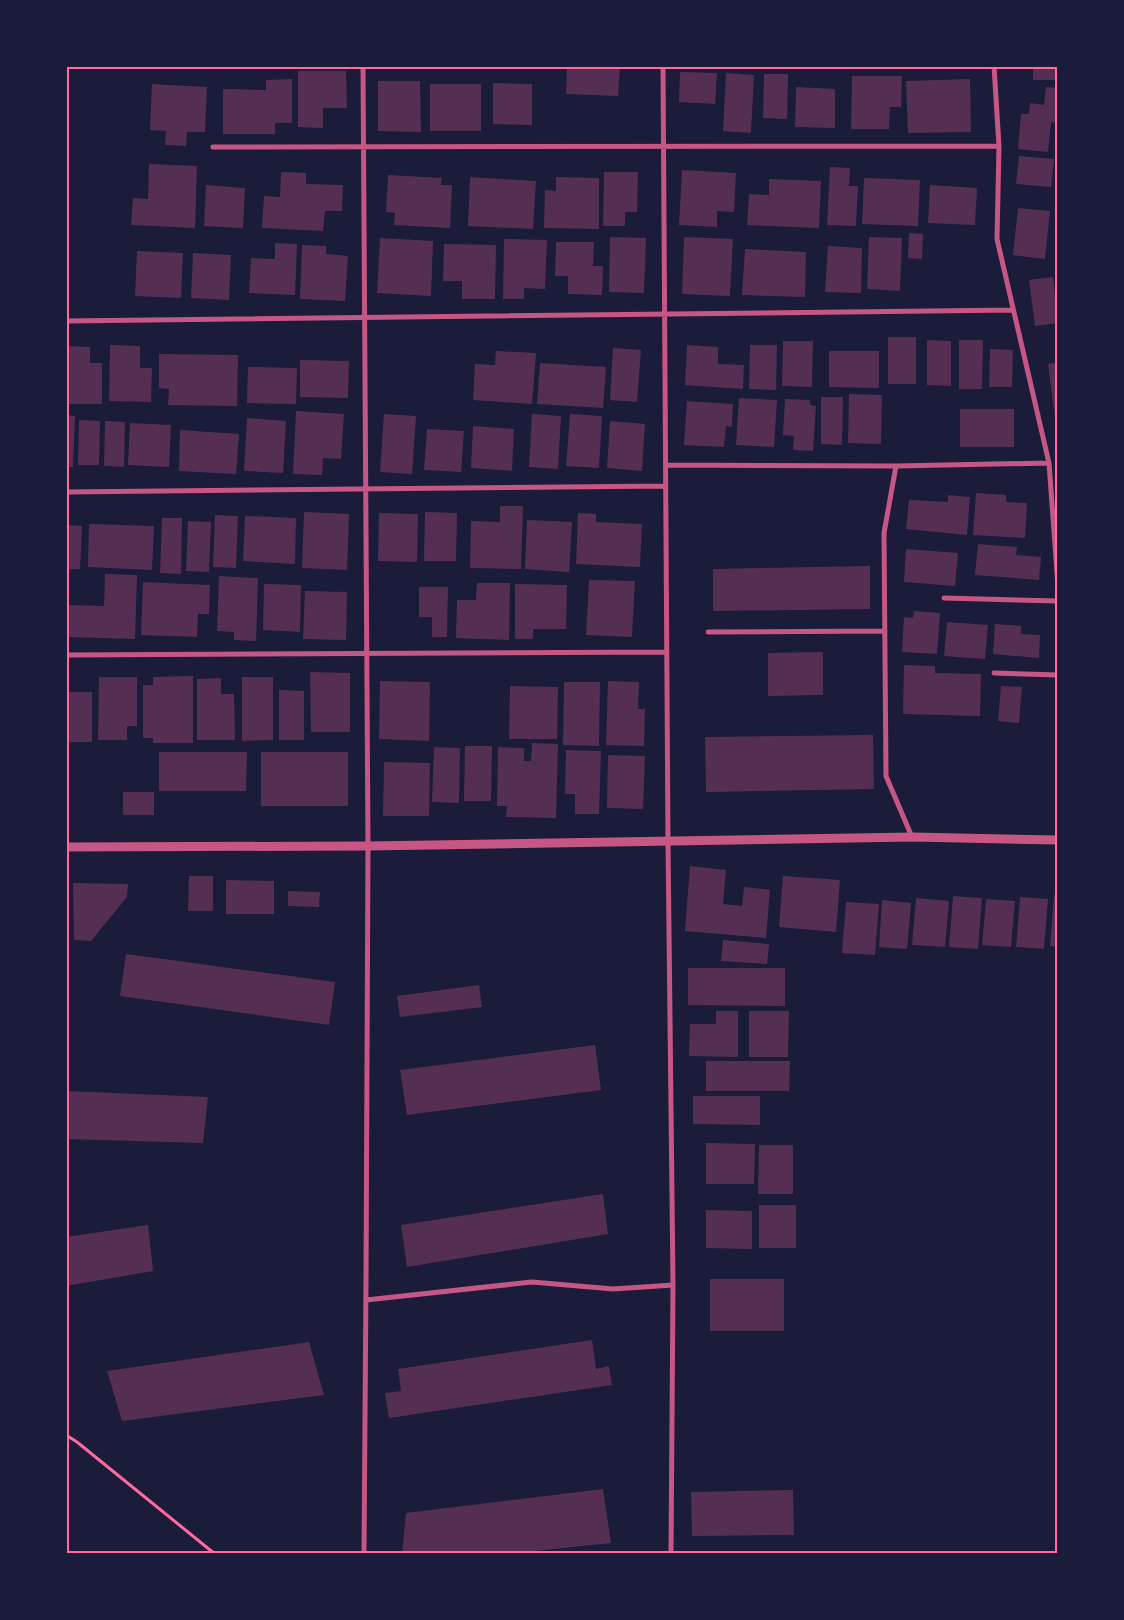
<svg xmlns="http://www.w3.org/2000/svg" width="1124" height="1620" viewBox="0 0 1124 1620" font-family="Rubik,sans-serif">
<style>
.building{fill:#542f53}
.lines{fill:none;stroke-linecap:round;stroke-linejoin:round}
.path{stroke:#ff6b9d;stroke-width:3}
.minor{stroke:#c65784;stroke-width:5}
.tertiary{stroke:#c65784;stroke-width:9}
.neatline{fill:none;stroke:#ff6b9d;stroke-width:2}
</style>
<rect width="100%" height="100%" fill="#1b1b3a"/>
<path class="building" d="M567,66H620L618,96L566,94Z
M1033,66H1058V80H1033Z
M298,71H346L347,108H323V128L298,127Z
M680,72L717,73L715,104L679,102Z
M726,73L754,75L751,133L723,131Z
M764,74H788L787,119L763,118Z
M852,76H902L901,107H890L889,129H851Z
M292,79V123H275V134H223V89L266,90V80Z
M970,79L971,132L908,133L906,81Z
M378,81H420L421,132L378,131Z
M493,83L532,84V125L493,124Z
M152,84L207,87L205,132H187L186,146L165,145L166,131L150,130Z
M430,84H481V131H430Z
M796,87L835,89V128L795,127Z
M1046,87L1058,88V123L1051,122L1048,152L1018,149L1021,114H1029L1030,103L1044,105Z
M1019,156L1054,159L1051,187L1016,184Z
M149,164L197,166L195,228L131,225L133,198L148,199Z
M830,167L850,168L849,186H858L856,226L827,225Z
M682,170L736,173L734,212L717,211V227L679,225Z
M281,172L306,173V184L343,185L342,211H325L323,231L262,228L264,196L280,197Z
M604,172H638L637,212H625V226H603Z
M388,175L442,178L441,185H452L450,228L394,225L395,213L386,212Z
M470,177L536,181L533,229L468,226Z
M556,177L599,178V229L544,228L545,190L556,191Z
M864,178L920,180L918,226L862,224Z
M769,179L821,181L819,228L747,225L749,194L769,195Z
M206,185L245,188L243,228L204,226Z
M930,185L977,188L975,225L928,223Z
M1018,208L1050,211L1045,259L1013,255Z
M909,233L923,234L922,259L908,258Z
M610,237L646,238L644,293L609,292Z
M684,237L733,239L730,296L682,294Z
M869,237L902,238L900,291L867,289Z
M380,238L433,241L431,296L377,293Z
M504,239L547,240L545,289L524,288V299H503Z
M556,242H594L593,266H603L602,295L568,294V276H555Z
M275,243L297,244L295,295L249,293L251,258L275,259Z
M444,244L496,245L495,299H462V281H443Z
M302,245L326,246V254L348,256L345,301L300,299Z
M828,246L862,248L861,293L825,292Z
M745,249L806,252L805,297L742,295Z
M137,251L183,253L181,298L135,296Z
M193,253L231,255L229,300L191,298Z
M1053,277L1058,323L1035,326L1029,280Z
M888,337H916V384H888Z
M927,340L951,341V386L927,385Z
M959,340H983L982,389H959Z
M783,341H813L812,387L782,386Z
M110,345L140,346V368H152L151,402L109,401Z
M687,345L718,347V364L744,365L743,389L685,385Z
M750,345H777L776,390L749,389Z
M66,346L90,347V363H102V404H66Z
M613,348L641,350L637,402L610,400Z
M990,349L1013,350L1012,387H989Z
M496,351L536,353L532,404L473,400L475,364L495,365Z
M829,351H879V388L829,387Z
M159,354L238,355L237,406L168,405L169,389L159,388Z
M300,360L349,361L348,398L300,397Z
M1058,362V416L1055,417L1048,364Z
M540,363L606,367L603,408L537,404Z
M248,367L297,368L296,404L247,403Z
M849,394L882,395L881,444L848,443Z
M821,397H843L842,445L821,444Z
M739,398L777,400L774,447L736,445Z
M785,399L810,400V405L816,406L813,451L793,450L794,436L783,435Z
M687,401L733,404L732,427L726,426L724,447L684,445Z
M960,409H1014V447H960Z
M296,411L344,414L341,459L323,458L322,475L293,474Z
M384,414L416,416L412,474L380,472Z
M532,414L561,416L558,469L529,467Z
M570,414L602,416L599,468L566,466Z
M66,415L75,416L73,467H66Z
M247,418L286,421L283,473L244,471Z
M79,420L100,421L99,465H78Z
M105,421L125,422L124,467L104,466Z
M610,421L645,424L642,471L607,468Z
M130,423L171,425L169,467L128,465Z
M473,426L514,429L512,471L471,468Z
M427,429L464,431L461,472L424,470Z
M180,430L239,434L236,474L179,471Z
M976,493L1006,495V502L1027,503L1025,538L973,535Z
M948,495L970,497L967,535L906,529L909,500L948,502Z
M500,506H523L521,569L470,568L471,521L500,522Z
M304,512L349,514L347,570L302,568Z
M425,512L457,513L456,561H424Z
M379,513L418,514L417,562L378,561Z
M578,513L596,514V522L642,524L640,567L576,564Z
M215,515L238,516L236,568L213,567Z
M245,516L296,518L295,564L243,561Z
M162,518H182L181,574L160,573Z
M527,520L572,522L569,572L525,569Z
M188,521L211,522L209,572L186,571Z
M89,524L154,526L152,570L88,567Z
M66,525L82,526L80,569H66Z
M978,544L1017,547L1016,555L1041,557L1039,580L975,575Z
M906,549L958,553L955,586L904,582Z
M870,566V609L713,611V569Z
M105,574L137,575L135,639L66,637V605L104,606Z
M219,576L258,578L256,641L234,640V632L217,631Z
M589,580L635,581L632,637L586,635Z
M143,582L210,585L209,614H198L197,637L141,635Z
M477,583H510L509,640L456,638L457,600H476Z
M264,584L301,585L300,632L263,630Z
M515,584L567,585L566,629H533V639H515Z
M419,587H448L447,637H432V617H419Z
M305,591L347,592L346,640L303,639Z
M914,611L940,613L937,654L902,652L904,617L913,618Z
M947,622L988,625L985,659L944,656Z
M995,624L1021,626V634L1040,635L1039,658L993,654Z
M823,652V695L768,696V653Z
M904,665L935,666V673L981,674L980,716L903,714Z
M310,672L350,673V732H311Z
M193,676V743H153V738H143V685H153V677Z
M99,677H137V726H127V740H98Z
M242,677H273V740L242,741Z
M221,678V694H234L235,740H197V679Z
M380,681L430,682L429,741L379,739Z
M608,681L639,682L638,709H645L644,746L606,745Z
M564,682H600L599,746L563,745Z
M510,686L558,687L557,739H509Z
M1001,686L1022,687L1019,723L998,721Z
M279,690L304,691V740H279Z
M66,692H92V742H66Z
M873,735L874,789L706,792L705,737Z
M532,743L558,744L556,818L506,817L507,806H497L498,747L524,748V761H531Z
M465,746H492L491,801H464Z
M434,747L460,748L459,803L432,802Z
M566,750L601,751L599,814H575V794H565Z
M159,752H247L246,791H159Z
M261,752H348V806H261Z
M608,755L645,756L643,809L607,808Z
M384,762L430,763L429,816H383Z
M123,792H154V815H123Z
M690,866L726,870L723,904L742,906L744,887L770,890L766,938L685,931Z
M189,876H213V911H188Z
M783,876L840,880L836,932L779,927Z
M226,880L274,881V914H226Z
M73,883L128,884L127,897L91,941L74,940Z
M288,891L320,892L319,907L288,906Z
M1054,895L1058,896V947L1050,946Z
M953,896L982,898L978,949L949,947Z
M1020,897L1048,899L1044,949L1016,947Z
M916,898L949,901L945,947L912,945Z
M986,899L1015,901L1011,947L982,945Z
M882,900L911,903L907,949L879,947Z
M846,902L879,904L875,955L842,953Z
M723,940L769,944L767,964L721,961Z
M126,954L335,982L329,1025L120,996Z
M688,968H785V1006L688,1005Z
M479,985L482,1007L400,1017L397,996Z
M716,1011H738V1057L689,1056L690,1024H716Z
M749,1011H789L788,1057H749Z
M595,1045L601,1090L407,1115L400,1070Z
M706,1061H790L789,1091H706Z
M66,1091L208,1097L203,1143L66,1139Z
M693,1096H760V1125L693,1124Z
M706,1143L755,1144L754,1184H706Z
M759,1145H793V1194H758Z
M603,1194L608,1234L407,1267L401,1225Z
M759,1205H796V1248H759Z
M706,1210L752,1211V1249L706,1248Z
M148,1225L153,1271L66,1286V1237Z
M710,1279H784V1331H710Z
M592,1340L596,1369L609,1366L612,1385L389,1418L385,1393L401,1391L398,1369Z
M309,1342L324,1395L122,1421L107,1371Z
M603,1489L611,1543L505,1554H402L406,1513Z
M793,1490L794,1535L692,1536L691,1492Z"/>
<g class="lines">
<path class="path" d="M66,1435L77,1442L215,1554"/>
<path class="minor" d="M363,66L368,846L366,1281L364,1554
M663,66L668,842L673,1285L671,1554
M994,66L999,146L997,239L1049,463L1058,586
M213,147L999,146
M66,321L1013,310
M666,465L896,466L1049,463
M896,466L884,533L886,776L912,837
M66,492L665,486
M944,598L1058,601
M708,632L885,631
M66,655L667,652
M994,673L1058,675
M366,1300L532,1282L613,1289L673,1285"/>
<path class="tertiary" d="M66,847L368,846L912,837L1058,840"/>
</g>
<rect width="1124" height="1620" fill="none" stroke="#1b1b3a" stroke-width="135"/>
<rect x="68" y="68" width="988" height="1484" class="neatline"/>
</svg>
